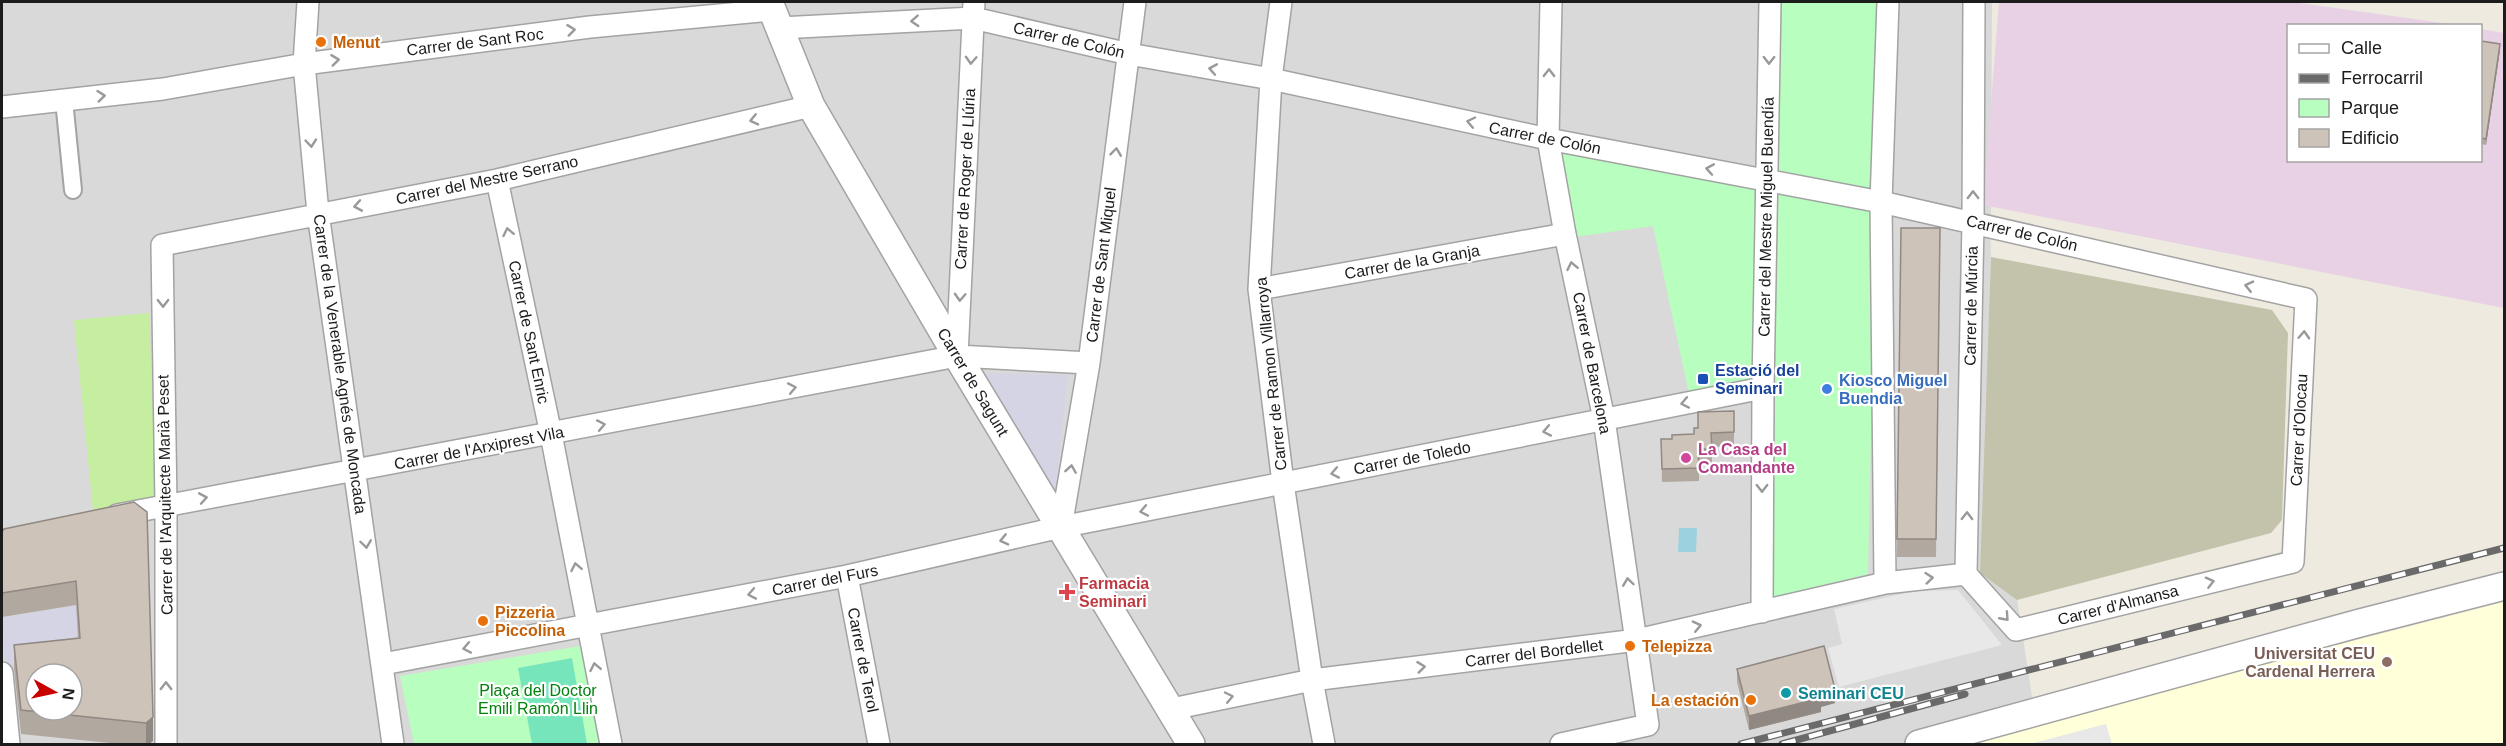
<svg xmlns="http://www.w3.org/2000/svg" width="2506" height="746" viewBox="0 0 2506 746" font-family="Helvetica,sans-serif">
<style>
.residential{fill:#dad9d9;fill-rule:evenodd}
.industrial{fill:#e8d1e4}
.education{fill:#ffffd9}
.construction{fill:#c3c3ab}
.grass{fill:#c6eea1}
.park{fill:#b8febe}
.pitch{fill:#76e5bb}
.parking{fill:#e8e8e8}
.plaza{fill:#d5d4e4}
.water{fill:#9cd1e0}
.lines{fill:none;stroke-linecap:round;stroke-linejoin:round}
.pedestrian-casing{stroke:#a3a3a3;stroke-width:20}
.minor-casing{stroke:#a3a3a3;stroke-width:24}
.tertiary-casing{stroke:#a3a3a3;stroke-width:30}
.pedestrian{stroke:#fff;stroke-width:16}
.minor{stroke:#fff;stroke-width:21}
.tertiary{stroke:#fff;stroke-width:27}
.rail-casing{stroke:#6a6a6a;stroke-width:7}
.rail{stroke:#fff;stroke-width:4.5;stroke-dasharray:14;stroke-linecap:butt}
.wall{fill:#b1a89f}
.shaded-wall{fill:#908882}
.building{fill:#cec3b9;stroke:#908882;stroke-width:1.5;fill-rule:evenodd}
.oneway{stroke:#999}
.food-dot{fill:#e8710a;stroke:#fff;stroke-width:2}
.transit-dot{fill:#1a4fb4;stroke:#fff;stroke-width:2}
.shop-dot{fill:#3f7fe0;stroke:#fff;stroke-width:2}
.hotel-dot{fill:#d1479c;stroke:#fff;stroke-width:2}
.health-dot{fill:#e0444e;stroke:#fff;stroke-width:2}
.education-dot{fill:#8d6e63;stroke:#fff;stroke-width:2}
.culture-dot{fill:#0f9aa8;stroke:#fff;stroke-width:2}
.labels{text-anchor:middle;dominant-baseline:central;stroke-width:4.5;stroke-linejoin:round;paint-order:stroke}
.street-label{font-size:16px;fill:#1c1c1c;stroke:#fff}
.food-label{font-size:16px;font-weight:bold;fill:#c56008;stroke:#fff;text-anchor:start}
.transit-label{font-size:16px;font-weight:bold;fill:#164399;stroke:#fff;text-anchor:start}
.shop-label{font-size:16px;font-weight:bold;fill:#366cbe;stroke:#fff;text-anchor:start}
.hotel-label{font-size:16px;font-weight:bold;fill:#b23c85;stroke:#fff;text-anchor:start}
.health-label{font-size:16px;font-weight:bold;fill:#be3a42;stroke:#fff;text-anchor:start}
.education-label{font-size:16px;font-weight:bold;fill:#785e54;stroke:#fff;text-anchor:end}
.park-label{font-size:16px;fill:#02820d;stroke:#fff}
.culture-label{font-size:16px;font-weight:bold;fill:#0d838f;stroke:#fff;text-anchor:start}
</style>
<rect width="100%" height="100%" fill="#eeeae0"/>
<path class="residential" d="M2,2H1992L1989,547L2016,592L2036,723L1955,744H2ZM36,674H72V710H36Z"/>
<path class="industrial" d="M1999,2H2292L2457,25L2288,26V160H2480L2481,29L2504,33V308L1983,205Z"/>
<path class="education" d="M2504,602V744H1955L2036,723Z"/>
<path class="construction" d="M1991,257L2272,310L2288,333L2282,520L2271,533L2017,600L1980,573Z"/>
<path class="grass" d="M149,313L156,498L93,510L74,320Z"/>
<path class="park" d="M1776,2H1881L1875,196L1774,174Z
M1557,146L1764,181L1759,381L1689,394L1653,226L1574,237Z
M1773,185L1876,205L1868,574L1770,598Z
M581,646L599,744H414L400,676Z"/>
<path class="pitch" d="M572,658L587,744H532L518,668Z"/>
<path class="parking" d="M1958,590L2002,645L1839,687L1828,648L1842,644L1834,609L1916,591Z
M2106,724L2112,744H2030L2098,726Z"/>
<path class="plaza" d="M989,373L1068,375L1055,492L987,380Z
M76,605L80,662L5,670L2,617Z"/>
<path class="water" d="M1679,528H1697L1696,552H1678Z"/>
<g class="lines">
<g class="pedestrian-casing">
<path id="pedestrian" d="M64,100L73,190"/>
</g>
<g class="minor-casing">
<path id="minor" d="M308,2L304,64L318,213L393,744
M1281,2L1271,79L1259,289L1283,483L1312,680L1324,744
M1551,2L1548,139L1565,234L1604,419L1648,725L1561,744
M780,28L973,18L1129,54L1271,79L1548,139L1881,202L2306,299L2293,562L2016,630L1966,574
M2,107L163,89L304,64L590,27L772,10
M497,180L551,434L611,744
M1259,289L1565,234
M957,356L974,2
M117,515L957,356L1089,363
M1061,527L1089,363L1135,2
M1966,574L1973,222L1974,2
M847,576L879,744
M1885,583L1881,202L1888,2
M1762,612L1763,388L1770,2
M383,664L847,576L1061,527L1763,388
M2,673L9,744
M1172,709L1312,680L1637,640L1885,583L1966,574
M166,744V505L162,245L497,180L811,106"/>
</g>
<g class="tertiary-casing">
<path id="tertiary" d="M769,2L811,106L957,356L1191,744
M1919,744L2360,623L2504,586"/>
</g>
<use href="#pedestrian" class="pedestrian"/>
<use href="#minor" class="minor"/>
<use href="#tertiary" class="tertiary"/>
<g class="rail-casing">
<path id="rail" d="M1741,744L2504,548
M1782,744L1965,694"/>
</g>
<use href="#rail" class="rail"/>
</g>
<path class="wall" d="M2481,41L2500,50L2486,145L2481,144Z
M1901,228H1940L1936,557H1897Z
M1734,411V446L1712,447V463H1699V481L1662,482L1661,439H1672L1694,434L1698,428Z
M134,502L153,741L149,744H120L21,734L14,669V645L78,638L76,605L2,617V532Z
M1737,669L1835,703L1821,707V712L1749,730L1737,682Z"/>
<path class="shaded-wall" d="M2500,44V50L2486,145V139Z
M1835,689V703L1821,707V712L1749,730V716L1820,693Z
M153,717V741L149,744H146V723Z"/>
<path class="building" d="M2481,41L2500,44L2486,139L2481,138Z
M1901,228H1940L1936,539H1897Z
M1734,411V432L1711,433L1712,449H1698L1699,468L1662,469L1661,439H1672V435L1694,434V428H1698V412Z
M134,502L147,512L153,717L146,723L21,710L14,645L80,638L76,581L2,593V532L4,529ZM36,674H72V710H36Z
M1824,646L1835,689L1820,693L1821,698L1749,716L1737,669Z"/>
<defs><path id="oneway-chevron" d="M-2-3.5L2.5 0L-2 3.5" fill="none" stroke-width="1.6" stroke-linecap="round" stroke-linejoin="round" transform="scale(1.5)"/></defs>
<g class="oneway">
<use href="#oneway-chevron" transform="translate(915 21) rotate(177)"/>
<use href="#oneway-chevron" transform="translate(571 30) rotate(-7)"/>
<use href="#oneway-chevron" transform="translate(335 60) rotate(-7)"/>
<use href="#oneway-chevron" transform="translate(971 60) rotate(93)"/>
<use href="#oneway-chevron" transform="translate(1769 60) rotate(91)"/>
<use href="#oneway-chevron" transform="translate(1213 69) rotate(-170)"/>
<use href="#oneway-chevron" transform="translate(1549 73) rotate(-89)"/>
<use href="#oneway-chevron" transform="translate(101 96) rotate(-6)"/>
<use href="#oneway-chevron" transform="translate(754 120) rotate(167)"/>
<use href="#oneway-chevron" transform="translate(1471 122) rotate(-168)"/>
<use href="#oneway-chevron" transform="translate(311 143) rotate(85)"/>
<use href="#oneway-chevron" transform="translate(1116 152) rotate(-83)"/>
<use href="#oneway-chevron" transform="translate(1710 169) rotate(-170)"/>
<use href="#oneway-chevron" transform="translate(1973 195) rotate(-90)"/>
<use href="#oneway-chevron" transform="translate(358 206) rotate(170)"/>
<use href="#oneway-chevron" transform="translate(508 232) rotate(-102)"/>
<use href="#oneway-chevron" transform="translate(1572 266) rotate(-102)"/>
<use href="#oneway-chevron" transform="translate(2249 286) rotate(-167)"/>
<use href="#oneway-chevron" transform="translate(960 297) rotate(93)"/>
<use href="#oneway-chevron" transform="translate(163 303) rotate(89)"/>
<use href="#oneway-chevron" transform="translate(2304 335) rotate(-87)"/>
<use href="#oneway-chevron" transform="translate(792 388) rotate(-11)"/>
<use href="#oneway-chevron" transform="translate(1685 403) rotate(169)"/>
<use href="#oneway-chevron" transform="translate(601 425) rotate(-11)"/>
<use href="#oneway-chevron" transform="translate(1547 431) rotate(169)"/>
<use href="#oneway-chevron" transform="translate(1071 469) rotate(-81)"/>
<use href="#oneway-chevron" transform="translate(1335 473) rotate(169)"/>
<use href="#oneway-chevron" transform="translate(1762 488) rotate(90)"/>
<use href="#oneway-chevron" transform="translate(203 498) rotate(-10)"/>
<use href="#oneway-chevron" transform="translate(1144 511) rotate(169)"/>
<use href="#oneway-chevron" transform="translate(1967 516) rotate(-89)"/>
<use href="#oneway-chevron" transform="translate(1004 540) rotate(167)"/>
<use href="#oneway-chevron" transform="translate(366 544) rotate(82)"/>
<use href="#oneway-chevron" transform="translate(576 567) rotate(-101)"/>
<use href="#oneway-chevron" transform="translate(1929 578) rotate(-6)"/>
<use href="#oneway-chevron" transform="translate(1628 582) rotate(-98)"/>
<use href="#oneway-chevron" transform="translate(2210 582) rotate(-14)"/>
<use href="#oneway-chevron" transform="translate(752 594) rotate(169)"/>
<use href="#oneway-chevron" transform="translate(2005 617) rotate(48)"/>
<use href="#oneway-chevron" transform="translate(1697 626) rotate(-13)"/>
<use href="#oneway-chevron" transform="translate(467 648) rotate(169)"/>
<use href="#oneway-chevron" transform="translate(595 667) rotate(-101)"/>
<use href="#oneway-chevron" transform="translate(1421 667) rotate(-7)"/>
<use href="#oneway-chevron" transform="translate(166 686) rotate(-90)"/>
<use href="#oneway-chevron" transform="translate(1229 697) rotate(-12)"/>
</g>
<g class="food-dot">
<circle cx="321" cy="42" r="6"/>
<circle cx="483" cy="621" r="6"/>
<circle cx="1630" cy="646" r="6"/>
<circle cx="1751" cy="700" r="6"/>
</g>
<rect class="transit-dot" x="1697" y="373" width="12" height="12" rx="3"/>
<circle class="shop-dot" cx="1827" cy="389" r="6"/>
<circle class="hotel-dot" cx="1686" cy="458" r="6"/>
<path class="health-dot" d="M1064 583h6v6h6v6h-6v6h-6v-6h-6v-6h6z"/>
<circle class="education-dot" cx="2387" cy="662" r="6"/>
<circle class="culture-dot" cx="1786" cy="693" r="6"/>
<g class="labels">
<g class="street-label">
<text transform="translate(1069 40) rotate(13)">Carrer de Colón</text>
<text transform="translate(475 42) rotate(-7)">Carrer de Sant Roc</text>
<text transform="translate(1545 138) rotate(11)">Carrer de Colón</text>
<text transform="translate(965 179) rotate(-87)">Carrer de Roger de Llúria</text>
<text transform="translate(487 180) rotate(-12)">Carrer del Mestre Serrano</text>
<text transform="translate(1766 217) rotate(-89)">Carrer del Mestre Miguel Buendía</text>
<text transform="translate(2022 233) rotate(13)">Carrer de Colón</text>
<text transform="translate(1412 262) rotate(-10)">Carrer de la Granja</text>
<text transform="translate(1101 265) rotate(-83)">Carrer de Sant Miquel</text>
<text transform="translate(1971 306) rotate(-89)">Carrer de Múrcia</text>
<text transform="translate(529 332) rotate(78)">Carrer de Sant Enric</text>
<text transform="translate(1592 363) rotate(79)">Carrer de Barcelona</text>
<text transform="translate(340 364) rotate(82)">Carrer de la Venerable Agnés de Moncada</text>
<text transform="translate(1271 374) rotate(-96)">Carrer de Ramon Villarroya</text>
<text transform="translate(973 382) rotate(59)">Carrer de Sagunt</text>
<text transform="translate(2299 430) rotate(-87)">Carrer d'Olocau</text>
<text transform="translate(479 448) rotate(-11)">Carrer de l'Arxiprest Vila</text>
<text transform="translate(1412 458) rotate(-11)">Carrer de Toledo</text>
<text transform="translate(165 495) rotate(-91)">Carrer de l'Arquitecte Marià Peset</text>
<text transform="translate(825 580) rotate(-11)">Carrer del Furs</text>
<text transform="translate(2118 605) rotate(-14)">Carrer d'Almansa</text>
<text transform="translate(1534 653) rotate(-7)">Carrer del Bordellet</text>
<text transform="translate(863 660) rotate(79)">Carrer de Terol</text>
</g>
<g class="food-label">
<text x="333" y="42">Menut</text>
<text x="495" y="612">Pizzeria<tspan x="495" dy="18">Piccolina</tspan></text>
<text x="1642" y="646">Telepizza</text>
<text x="1739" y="700" text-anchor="end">La estación</text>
</g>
<g class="transit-label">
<text x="1715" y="370">Estació del<tspan x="1715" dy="18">Seminari</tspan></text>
</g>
<g class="shop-label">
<text x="1839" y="380">Kiosco Miguel<tspan x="1839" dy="18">Buendia</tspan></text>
</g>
<g class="hotel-label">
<text x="1698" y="449">La Casa del<tspan x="1698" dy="18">Comandante</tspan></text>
</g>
<g class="health-label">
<text x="1079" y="583">Farmacia<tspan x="1079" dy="18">Seminari</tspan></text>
</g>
<g class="education-label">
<text x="2375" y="653">Universitat CEU<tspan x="2375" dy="18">Cardenal Herrera</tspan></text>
</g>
<g class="park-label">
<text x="538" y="690">Plaça del Doctor<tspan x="538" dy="18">Emili Ramón Llin</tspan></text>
</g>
<g class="culture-label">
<text x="1798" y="693">Seminari CEU</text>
</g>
</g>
<rect width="2506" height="746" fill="none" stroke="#1c1c1c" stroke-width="6"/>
<rect x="2287" y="24" width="195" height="138" fill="#ffffff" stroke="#a4a4a4" stroke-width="1.5"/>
<rect x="2299" y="44" width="30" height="9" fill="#ffffff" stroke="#a4a4a4" stroke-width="1.5"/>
<text x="2341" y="54" font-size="18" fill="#1c1c1c">Calle</text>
<rect x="2299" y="74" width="30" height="9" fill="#6a6a6a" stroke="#a4a4a4" stroke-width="1.5"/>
<text x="2341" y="84" font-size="18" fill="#1c1c1c">Ferrocarril</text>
<rect x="2299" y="99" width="30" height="18" fill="#b8febe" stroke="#a4a4a4" stroke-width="1.5"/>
<text x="2341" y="114" font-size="18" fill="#1c1c1c">Parque</text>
<rect x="2299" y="129" width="30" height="18" fill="#cec3b9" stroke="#a4a4a4" stroke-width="1.5"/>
<text x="2341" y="144" font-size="18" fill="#1c1c1c">Edificio</text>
<g transform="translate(54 692) rotate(98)"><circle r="28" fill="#ffffff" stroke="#a4a4a4" stroke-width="1.5"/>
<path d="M0-4.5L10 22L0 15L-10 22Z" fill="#c80100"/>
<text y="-9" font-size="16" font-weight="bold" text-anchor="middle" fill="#1c1c1c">N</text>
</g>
</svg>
